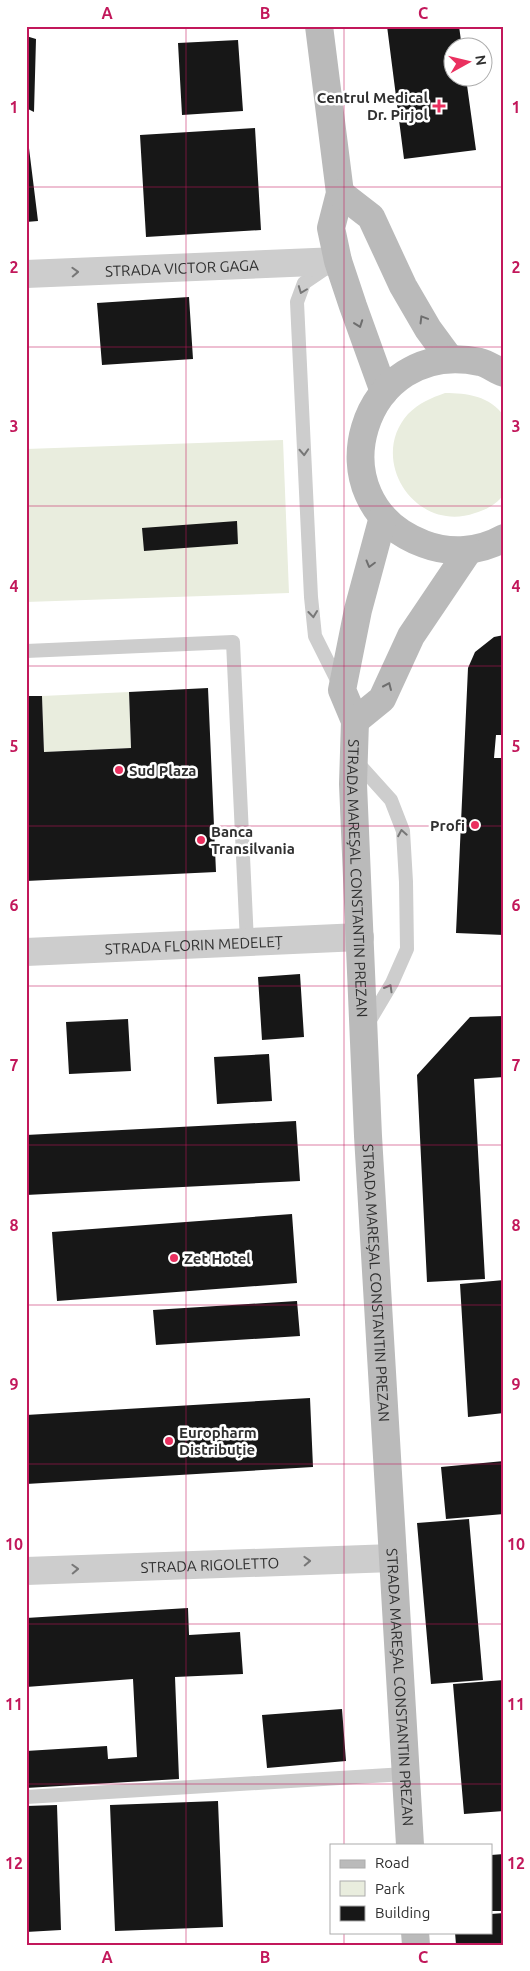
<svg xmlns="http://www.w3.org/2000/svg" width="530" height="1971" viewBox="0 0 530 1971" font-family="Ubuntu,sans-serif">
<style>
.green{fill:#e9edde}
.building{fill:#171717}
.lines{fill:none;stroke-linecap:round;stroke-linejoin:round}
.lane{stroke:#cdcdcd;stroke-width:14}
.street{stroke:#cdcdcd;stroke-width:28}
.secondary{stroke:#bababa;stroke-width:28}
.oneway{stroke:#777}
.oneway2{stroke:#6e6e6e}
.grid{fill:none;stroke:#c2185b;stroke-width:1;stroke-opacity:0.55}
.poi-dot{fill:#ea305f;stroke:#fff;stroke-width:2}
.labels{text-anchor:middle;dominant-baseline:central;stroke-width:5;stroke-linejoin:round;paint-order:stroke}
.poi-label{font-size:15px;font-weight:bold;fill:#303030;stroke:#fff;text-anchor:start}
.street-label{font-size:15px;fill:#303030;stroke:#fff}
.neatline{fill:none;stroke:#c2185b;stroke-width:2}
.grid-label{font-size:16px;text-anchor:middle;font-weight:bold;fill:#c2185b}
</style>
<rect width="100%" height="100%" fill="#fff"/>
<path class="green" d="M445,393C467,393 490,396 504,416V494C497,504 486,510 475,513C416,534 367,460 408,414C419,403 431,398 445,393Z
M283,440L289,593L26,602V449Z
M129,692L131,748L44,752L42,696Z"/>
<path class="building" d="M387,26H459L462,48H452V78H466L476,150L404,159Z
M26,36L36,39L34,112L26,108Z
M238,40L243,111L182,115L178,43Z
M255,128L261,230L146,237L140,135Z
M26,132H27L38,221L26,222Z
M189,297L193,359L102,365L97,303Z
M237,521L238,544L144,551L142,528Z
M504,635V735H496L494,758H504V935L456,933L468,668L475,652L494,637Z
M208,688L216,872L26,881V696H42L44,752L131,748L129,692Z
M300,974L304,1037L262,1040L258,977Z
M504,1016V1077L474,1079L485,1279L427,1282L417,1075L470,1017Z
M128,1019L131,1071L69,1074L66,1022Z
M269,1054L272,1101L217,1104L214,1057Z
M296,1121L300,1181L26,1195V1135Z
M292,1214L297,1283L57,1301L52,1232Z
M504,1280V1413L468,1417L460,1284Z
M297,1301L300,1336L156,1345L153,1310Z
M310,1398L313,1467L26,1484V1415Z
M504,1461V1514L446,1519L441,1467Z
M469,1519L483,1680L431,1684L417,1523Z
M188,1608L189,1635L240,1632L243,1674L175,1677L179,1779L26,1788V1751L107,1746L108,1759L137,1757L133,1679L26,1687V1618Z
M504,1680V1811L464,1814L453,1684Z
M342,1709L346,1761L267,1768L262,1715Z
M218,1801L223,1927L115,1931L110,1805Z
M57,1805L61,1930L26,1932V1806Z
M504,1854V1911H491V1855Z
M504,1913V1945H456L455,1932H491V1914Z"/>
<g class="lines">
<path class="lane" d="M329,266L304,283L297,302L311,597L315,636L340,686
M26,651L233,642L247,942
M355,760L391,800L403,831L406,882L407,949L392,983L367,1025
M26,1797L405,1774"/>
<g class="street">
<path id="s1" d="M26,274L338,261"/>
<path id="s2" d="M26,952L360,937"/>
<path id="s3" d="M26,1571L393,1558"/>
</g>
<g class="secondary">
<path d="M319,26L340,193L331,228L338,261L353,306L384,392"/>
<path d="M340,193L371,217L403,286L428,329L450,359"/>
<path d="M504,373C496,370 488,364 480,362C361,336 311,502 424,544C450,554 479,552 504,538"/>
<path id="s4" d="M383,517L358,610L342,690L355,721L353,784L368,1136L410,1845"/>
<path d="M355,721L382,699L411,636L469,550"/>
<path d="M415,1932L416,1945"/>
</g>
</g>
<defs><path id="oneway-chevron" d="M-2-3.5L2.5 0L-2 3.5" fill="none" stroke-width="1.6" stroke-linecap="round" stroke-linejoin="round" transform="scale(1.25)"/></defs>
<g class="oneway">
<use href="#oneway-chevron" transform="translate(75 272) rotate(-2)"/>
<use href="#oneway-chevron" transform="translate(302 290) rotate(111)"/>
<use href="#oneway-chevron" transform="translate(304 452) rotate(87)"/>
<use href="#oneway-chevron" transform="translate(313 614) rotate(84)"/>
<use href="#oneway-chevron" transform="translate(402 833) rotate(-100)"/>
<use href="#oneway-chevron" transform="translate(389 988) rotate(-60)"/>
<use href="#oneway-chevron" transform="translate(307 1561) rotate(-2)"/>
<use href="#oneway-chevron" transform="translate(75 1569) rotate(-2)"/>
</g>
<g class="oneway2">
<use href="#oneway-chevron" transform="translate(423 319) rotate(-121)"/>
<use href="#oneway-chevron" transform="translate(359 324) rotate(70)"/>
<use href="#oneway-chevron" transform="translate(370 564) rotate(105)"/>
<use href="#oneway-chevron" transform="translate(388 686) rotate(-66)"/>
</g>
<path class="grid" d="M186,26V1945M344,26V1845M26,187H504M26,347H504M26,506H504M26,666H504M26,826H504M26,986H504M26,1145H504M26,1305H504M26,1464H504M26,1624H504M26,1784H504M344,1932V1945"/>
<g class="poi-dot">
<path d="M436.5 98.5h5v5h5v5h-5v5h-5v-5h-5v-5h5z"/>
<circle cx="119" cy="770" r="5"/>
<circle cx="475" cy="825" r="5"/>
<circle cx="201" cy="840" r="5"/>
<circle cx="174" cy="1258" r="5"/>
<circle cx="169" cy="1441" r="5"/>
</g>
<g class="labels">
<g class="poi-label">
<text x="428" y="97" text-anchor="end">Centrul Medical<tspan x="428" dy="17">Dr. Pirjol</tspan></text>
<text x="129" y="770">Sud Plaza</text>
<text x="465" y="825" text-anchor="end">Profi</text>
<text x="211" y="831">Banca<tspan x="211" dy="17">Transilvania</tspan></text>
<text x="184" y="1258">Zet Hotel</text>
<text x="179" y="1432">Europharm<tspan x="179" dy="17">Distribuție</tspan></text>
</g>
<g class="street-label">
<text stroke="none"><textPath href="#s1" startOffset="156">STRADA VICTOR GAGA</textPath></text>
<text stroke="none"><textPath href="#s4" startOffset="369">STRADA MAREȘAL CONSTANTIN PREZAN</textPath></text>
<text stroke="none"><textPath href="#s2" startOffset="168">STRADA FLORIN MEDELEȚ</textPath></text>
<text stroke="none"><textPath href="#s4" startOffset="774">STRADA MAREȘAL CONSTANTIN PREZAN</textPath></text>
<text stroke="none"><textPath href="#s3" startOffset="184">STRADA RIGOLETTO</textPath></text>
<text stroke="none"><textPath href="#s4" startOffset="1179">STRADA MAREȘAL CONSTANTIN PREZAN</textPath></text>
</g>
</g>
<rect width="530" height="1971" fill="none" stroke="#ffffff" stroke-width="55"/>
<rect x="330" y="1844" width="162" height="90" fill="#ffffff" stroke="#acacac"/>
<rect x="340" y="1860" width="25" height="8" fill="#bababa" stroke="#acacac"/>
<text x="375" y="1868" font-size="15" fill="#303030">Road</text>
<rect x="340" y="1881" width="25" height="15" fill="#e9edde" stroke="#acacac"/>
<text x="375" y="1894" font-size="15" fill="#303030">Park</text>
<rect x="340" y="1906" width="25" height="15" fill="#171717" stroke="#acacac"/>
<text x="375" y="1918" font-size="15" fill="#303030">Building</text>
<g transform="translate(468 62) rotate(82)"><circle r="24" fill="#ffffff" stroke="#acacac"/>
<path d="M0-4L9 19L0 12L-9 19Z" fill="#ea305f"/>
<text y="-8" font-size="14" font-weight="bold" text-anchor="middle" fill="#303030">N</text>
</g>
<rect x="28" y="28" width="474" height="1916" class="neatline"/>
<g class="grid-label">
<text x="107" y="19">A</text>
<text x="265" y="19">B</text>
<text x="423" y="19">C</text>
<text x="14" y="113">1</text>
<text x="516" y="113">1</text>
<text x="14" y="273">2</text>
<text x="516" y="273">2</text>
<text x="14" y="432">3</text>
<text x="516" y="432">3</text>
<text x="14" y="592">4</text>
<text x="516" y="592">4</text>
<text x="14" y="752">5</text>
<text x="516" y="752">5</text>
<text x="14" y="911">6</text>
<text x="516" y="911">6</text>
<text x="14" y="1071">7</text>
<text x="516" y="1071">7</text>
<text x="14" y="1231">8</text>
<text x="516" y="1231">8</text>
<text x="14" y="1390">9</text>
<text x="516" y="1390">9</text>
<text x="14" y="1550">10</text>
<text x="516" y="1550">10</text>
<text x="14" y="1710">11</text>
<text x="516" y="1710">11</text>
<text x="14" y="1869">12</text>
<text x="516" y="1869">12</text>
<text x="107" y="1963">A</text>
<text x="265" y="1963">B</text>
<text x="423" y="1963">C</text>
</g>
</svg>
